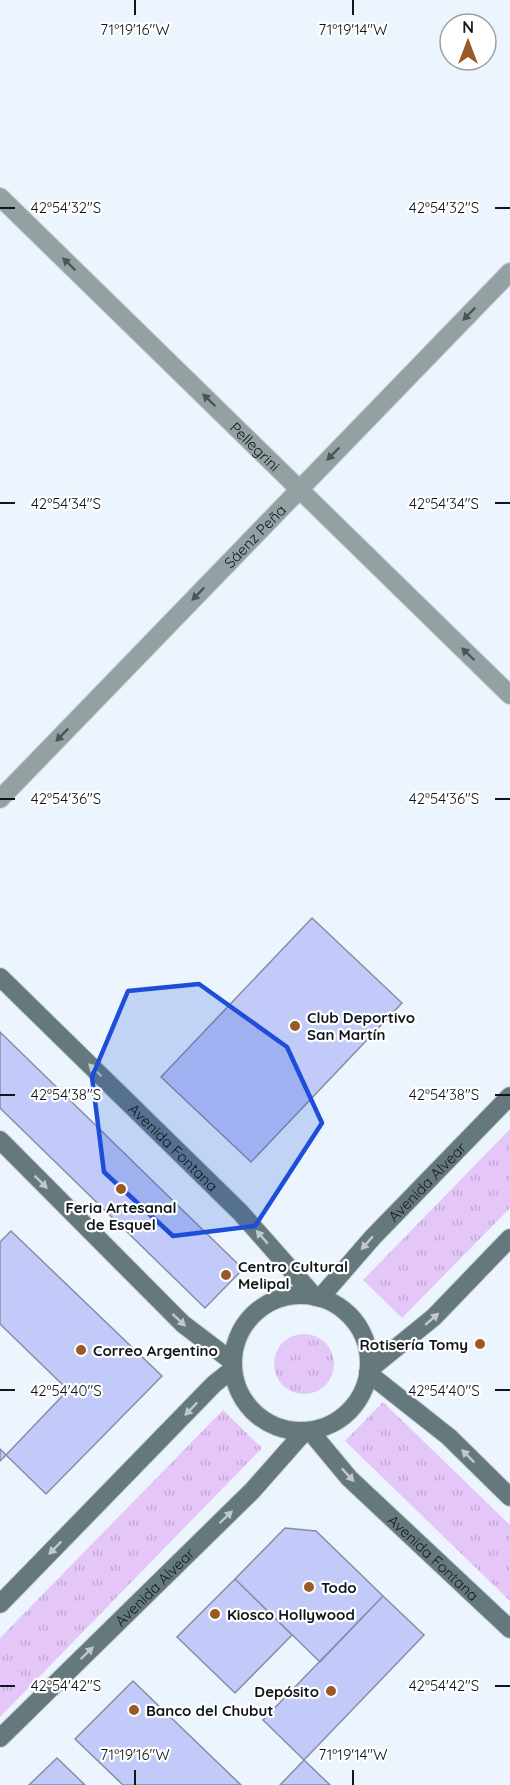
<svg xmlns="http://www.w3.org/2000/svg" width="510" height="1785" viewBox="0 0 510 1785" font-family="Quicksand,sans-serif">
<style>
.grass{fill:url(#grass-tufts)}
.building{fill:#c1caf9;stroke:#888da5;stroke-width:1.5}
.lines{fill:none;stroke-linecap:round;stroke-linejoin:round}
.street-casing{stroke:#c9d1d9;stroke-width:20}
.secondary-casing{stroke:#c9d1d9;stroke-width:20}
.street{stroke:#93a1a3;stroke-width:18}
.secondary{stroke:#65797d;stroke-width:18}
.oneway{fill:#4a5559}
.oneway2{fill:#c1c9cb}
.marked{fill:#1d4ed8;fill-opacity:0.2;stroke:#1d4ed8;stroke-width:4.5;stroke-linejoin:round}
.ticks{fill:none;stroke:#0f171d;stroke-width:2}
.poi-dot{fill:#9b5926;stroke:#fff;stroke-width:2}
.labels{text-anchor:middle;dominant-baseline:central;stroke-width:4.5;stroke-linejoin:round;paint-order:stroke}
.street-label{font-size:15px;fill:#0f171d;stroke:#fff}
.poi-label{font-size:15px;font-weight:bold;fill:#0f171d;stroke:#fff;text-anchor:start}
.ticks-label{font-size:15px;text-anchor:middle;fill:#0f171d;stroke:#fff;stroke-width:4.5;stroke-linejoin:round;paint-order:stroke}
</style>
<defs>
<pattern id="grass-tufts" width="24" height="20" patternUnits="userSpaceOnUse" patternTransform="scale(1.5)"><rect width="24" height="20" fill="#e4c7f8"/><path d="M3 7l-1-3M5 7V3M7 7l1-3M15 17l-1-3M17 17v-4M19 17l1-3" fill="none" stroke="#c2aad4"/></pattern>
</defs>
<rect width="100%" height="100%" fill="#ecf5fd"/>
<path class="grass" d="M510,1129V1208L402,1318L363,1280Z
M274 1364a30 30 0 1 1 60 0a30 30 0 1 1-60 0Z
M383,1402L510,1525V1601L345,1441Z
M223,1410L262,1448L0,1717V1638Z"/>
<path class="building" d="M312,918L402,1003L251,1162L161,1077Z
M0,1032L243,1269L205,1308L0,1108Z
M11,1231L162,1376L46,1494L6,1455L68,1390L0,1324V1242Z
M0,1449L6,1455L0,1461Z
M285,1528L316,1531L383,1596L320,1662L235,1579Z
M235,1579L292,1635L235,1693L177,1637Z
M383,1596L424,1635L304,1760L263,1720Z
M133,1681L241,1785H123L75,1739Z
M57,1758L85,1785H29Z
M304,1760L330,1785H280Z"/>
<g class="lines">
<g class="street-casing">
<g id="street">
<path id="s1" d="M0,197L510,695"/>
<path id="s2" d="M0,799L510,272"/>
</g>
</g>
<g class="secondary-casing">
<g id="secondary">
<path id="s3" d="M0,977L240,1212L315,1297"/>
<path d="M0,1140L183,1324L233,1362"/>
<circle cx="301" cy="1363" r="68"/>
<path id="s4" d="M320,1298L373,1237L510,1096"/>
<path d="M370,1369L434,1317L510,1238"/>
<path d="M368,1373L449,1437L510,1497"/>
<path id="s5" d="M310,1431L349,1478L510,1629"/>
<path d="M0,1604L214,1384L233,1369"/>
<path id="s6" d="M0,1738L252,1491L305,1431"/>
</g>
</g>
<use href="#street" class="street"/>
<use href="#secondary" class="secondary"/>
</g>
<defs><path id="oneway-solid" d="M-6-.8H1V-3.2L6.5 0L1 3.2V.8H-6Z" transform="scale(1.5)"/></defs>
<g class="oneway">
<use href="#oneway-solid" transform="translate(69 264) rotate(-136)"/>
<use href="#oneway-solid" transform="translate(469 314) rotate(134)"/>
<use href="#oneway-solid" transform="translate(209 400) rotate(-136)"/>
<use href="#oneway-solid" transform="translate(333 454) rotate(134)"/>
<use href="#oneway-solid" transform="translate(198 594) rotate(134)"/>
<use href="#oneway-solid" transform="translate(468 654) rotate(-136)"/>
<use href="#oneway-solid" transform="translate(62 735) rotate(134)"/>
</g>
<g class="oneway2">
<use href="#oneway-solid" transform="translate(95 1070) rotate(-136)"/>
<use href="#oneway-solid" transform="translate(41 1182) rotate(45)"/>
<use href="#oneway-solid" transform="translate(262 1237) rotate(-131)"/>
<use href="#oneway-solid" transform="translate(367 1243) rotate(131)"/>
<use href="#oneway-solid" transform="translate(432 1319) rotate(-41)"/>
<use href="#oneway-solid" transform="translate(179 1320) rotate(43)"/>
<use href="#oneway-solid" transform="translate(191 1409) rotate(134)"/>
<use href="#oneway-solid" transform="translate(468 1456) rotate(-135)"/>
<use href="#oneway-solid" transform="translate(348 1475) rotate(47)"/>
<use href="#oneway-solid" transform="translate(226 1517) rotate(-44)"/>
<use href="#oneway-solid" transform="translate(55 1548) rotate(134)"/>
<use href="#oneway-solid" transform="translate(87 1653) rotate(-44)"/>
</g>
<path class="marked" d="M199,984L287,1047L322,1123L255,1226L173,1236L104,1172L92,1077L128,991Z"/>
<path class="ticks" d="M135,0V15M353,0V15M0,208H15M495,208H510M0,503H15M495,503H510M0,799H15M495,799H510M0,1095H15M495,1095H510M0,1390H15M495,1390H510M0,1686H15M495,1686H510M135,1770V1785M353,1770V1785"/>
<g class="poi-dot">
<circle cx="295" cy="1026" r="6"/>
<circle cx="121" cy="1189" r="6"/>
<circle cx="226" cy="1275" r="6"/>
<circle cx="480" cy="1344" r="6"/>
<circle cx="81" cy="1350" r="6"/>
<circle cx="309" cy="1587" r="6"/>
<circle cx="215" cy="1614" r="6"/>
<circle cx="331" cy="1691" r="6"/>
<circle cx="134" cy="1710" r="6"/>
</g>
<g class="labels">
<g class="street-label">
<text stroke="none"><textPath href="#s1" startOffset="357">Pellegrini</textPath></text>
<text stroke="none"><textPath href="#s2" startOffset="366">Sáenz Peña</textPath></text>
<text stroke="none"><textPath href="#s3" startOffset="243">Avenida Fontana</textPath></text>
<text stroke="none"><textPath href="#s4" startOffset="158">Avenida Alvear</textPath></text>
<text stroke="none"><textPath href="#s5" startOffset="177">Avenida Fontana</textPath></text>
<text stroke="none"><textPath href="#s6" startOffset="216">Avenida Alvear</textPath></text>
</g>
<g class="poi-label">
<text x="307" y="1017">Club Deportivo<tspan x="307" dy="17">San Martín</tspan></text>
<text x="121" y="1207" text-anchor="middle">Feria Artesanal<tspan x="121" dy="17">de Esquel</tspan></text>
<text x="238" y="1266">Centro Cultural<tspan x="238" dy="17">Melipal</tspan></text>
<text x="468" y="1344" text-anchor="end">Rotisería Tomy</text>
<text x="93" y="1350">Correo Argentino</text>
<text x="321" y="1587">Todo</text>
<text x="227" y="1614">Kiosco Hollywood</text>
<text x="319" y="1691" text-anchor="end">Depósito</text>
<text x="146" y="1710">Banco del Chubut</text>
</g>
</g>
<g class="ticks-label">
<text x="135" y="35">71°19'16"W</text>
<text x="353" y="35">71°19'14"W</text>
<text x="66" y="213">42°54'32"S</text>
<text x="444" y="213">42°54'32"S</text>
<text x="66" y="509">42°54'34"S</text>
<text x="444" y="509">42°54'34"S</text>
<text x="66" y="804">42°54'36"S</text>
<text x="444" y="804">42°54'36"S</text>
<text x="66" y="1100">42°54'38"S</text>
<text x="444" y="1100">42°54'38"S</text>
<text x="66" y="1396">42°54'40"S</text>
<text x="444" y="1396">42°54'40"S</text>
<text x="66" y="1691">42°54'42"S</text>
<text x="444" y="1691">42°54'42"S</text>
<text x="135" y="1760">71°19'16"W</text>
<text x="353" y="1760">71°19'14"W</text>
</g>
<g transform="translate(468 42)"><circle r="28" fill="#ffffff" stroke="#9fa2a5" stroke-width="1.5"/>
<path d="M0-4.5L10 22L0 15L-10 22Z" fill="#9b5926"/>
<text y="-9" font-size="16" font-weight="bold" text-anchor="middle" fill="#0f171d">N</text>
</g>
</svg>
